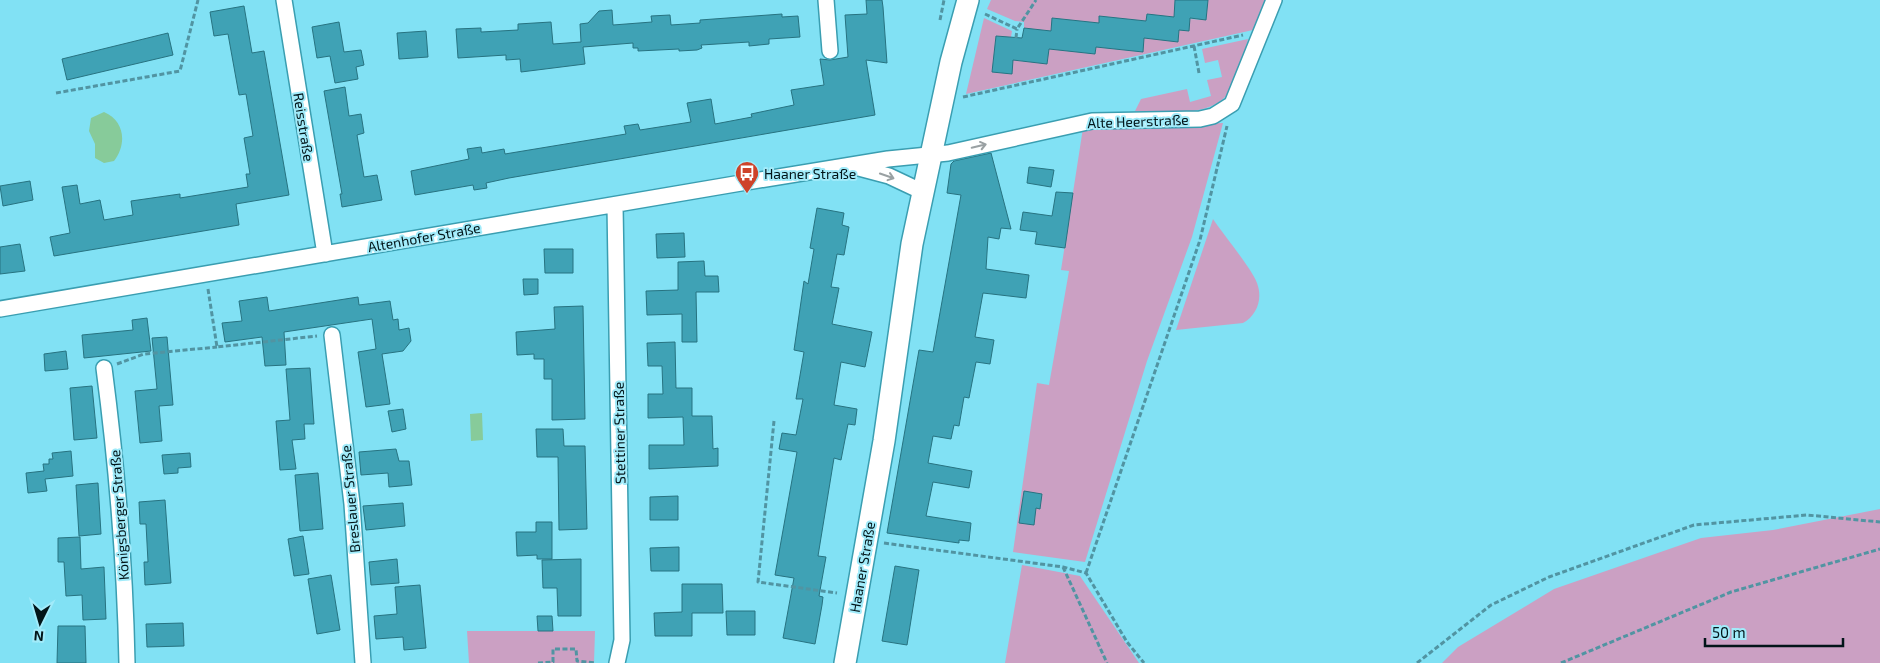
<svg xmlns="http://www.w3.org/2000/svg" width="1880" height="663" viewBox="0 0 1880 663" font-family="'Exo 2',sans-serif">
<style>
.green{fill:#cba0c3}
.water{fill:#87cb9a}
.building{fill:#3fa2b5;stroke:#277381}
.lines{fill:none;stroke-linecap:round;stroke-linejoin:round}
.street-casing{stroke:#3a9eb1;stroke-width:18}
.secondary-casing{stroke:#3a9eb1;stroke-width:24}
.path{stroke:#5194a2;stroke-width:3;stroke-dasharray:5 2.5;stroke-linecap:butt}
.street{stroke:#fff;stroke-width:15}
.secondary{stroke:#fff;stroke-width:21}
.oneway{stroke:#9aa1a3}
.labels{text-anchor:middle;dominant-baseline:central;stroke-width:4;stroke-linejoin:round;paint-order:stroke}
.street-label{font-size:14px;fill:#021519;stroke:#a1ebfa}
.poi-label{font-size:14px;fill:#021519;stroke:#a1ebfa;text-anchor:start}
</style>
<rect width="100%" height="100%" fill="#81e1f4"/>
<path class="green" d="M991,0H1175L1174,17L1147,14L1146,21L1100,16L1099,23L1053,18L1051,31L1024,28V22L1015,21L987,9Z
M1208,0H1266L1253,30L966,94L984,18L1012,31L1011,37H996L992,72L1011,74L1013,57L1020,61L1047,63L1049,49L1095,54L1096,47L1142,52L1144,38L1178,41L1179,30L1189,31L1190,19L1206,20Z
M1248,39C1244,53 1241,68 1236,81C1219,121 1171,111 1135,111L1141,99L1187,89L1190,102L1211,96L1207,80L1222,77L1218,60L1205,63L1202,49Z
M1223,123L1192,237L1147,361L1085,562L1013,552L1037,383L1049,385L1069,271L1061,270L1083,128Z
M1213,219C1223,234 1252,269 1257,283C1263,299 1257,315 1243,323L1176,330Z
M1880,509V663H1442L1458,647L1554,589L1701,538L1773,530Z
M1022,565L1080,576L1139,663H1005Z
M467,631H595L594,663H469Z"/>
<path class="water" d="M104,112C125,121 127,144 114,161L104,163L95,158V144L89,131L91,118Z
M482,413L483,440L471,441L470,414Z"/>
<path class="building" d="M866,0H882L883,7L887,63L866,60L875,115L509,178L486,183L487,188L474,190L473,185L415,195L411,171L469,159L467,149L481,147L482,153L504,149L505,154L626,134L624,126L638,124L640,130L691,122L687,103L711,99L715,124L752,117L751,114L794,105L791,90L824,85L820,59L830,60L848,57L845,15L867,14Z
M1175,0H1208L1206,20L1190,18L1189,31L1179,30L1178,42L1144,38L1143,52L1096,47L1095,54L1049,49L1047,64L1013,60L1012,74L992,72L996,36L1022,38L1024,28L1051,31L1052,18L1099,23V16L1146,21L1147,14L1174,17Z
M244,6L252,53L264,51L289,195L236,204L239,225L54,256L50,237L70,233L62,187L77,185L80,204L100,200L104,220L133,215L131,201L180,194V198L248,187L246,174H250L244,138L253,136L246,94L239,95L228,34L214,36L210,12Z
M612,10L613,25L652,22L651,16L670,15L671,25L700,23V20L782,14V17L798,16L800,37L769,39V44L749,46V42L701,45L702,48L697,50L679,51V49L638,51V48H633V43L583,47L585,64L521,72L520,59L506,60V55L458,58L456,29L481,28V32L518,30V24L551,22L553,44L581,42L580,24L588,23L599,11Z
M339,22L344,52L361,50L364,65L356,67L358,79L335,83L330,56L317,58L312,27Z
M426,31L428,57L399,59L397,33Z
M168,33L173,55L67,80L62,59Z
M345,87L349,116L361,114L364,133L357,135L364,177L377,175L382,200L342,207L340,194H342L324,91Z
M991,153L1011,229L1001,228L999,239L988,237L986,269L1029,275L1026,298L983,293L975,337L994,340L990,364L976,362L969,398L964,397L959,426L954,425L951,439L933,436L928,463L972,471L969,488L933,482L926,516L971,523L969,541L959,540V543L887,533L919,350L933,352L961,195L947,193L951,164L954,161Z
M1029,167L1054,170L1051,187L1027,183Z
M30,181L33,200L3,206L0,186Z
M1056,192L1073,193L1065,248L1035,244L1037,232L1020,230L1023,212L1052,216Z
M817,208L844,213L842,225L849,227L844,255L837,254L831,287L839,288L832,324L872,332L865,367L841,362L834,405L857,409L855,425L848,424L841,460L834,458L818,556L826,557L819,596L823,597L822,605L815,644L783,638L794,578L775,575L797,452L779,449L782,433L796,435L803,399H796L804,352L794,350L804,281L808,284L814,249L810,248Z
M684,233L685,257L657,258L656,234Z
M20,244L25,271L0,274V247Z
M544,249H573V273H545Z
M704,261L705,276H718L719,292H696L697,342H682V314L647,315L646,291L678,290V262Z
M523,279H538V294L524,295Z
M267,297L269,311L358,297L359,305L390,301L393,320L398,319L399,330L409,328L411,341L403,351L382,354L390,404L366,407L358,352L376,349L372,319L284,332L286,365L265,366L262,337L225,342L222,323L242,321L239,301Z
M583,306L585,419L552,420V379H544V359H534V354L517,355L516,332L555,329L554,307Z
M147,318L151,351L84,358L82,335L133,330L132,320Z
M167,337L173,405L159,406L162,441L140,443L135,391L157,389L152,338Z
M675,342L676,388H692V416H712L713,449L718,448V466L649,469V445H684L683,417L648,418V394H663L662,366H648L647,343Z
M66,351L68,369L45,371L44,354Z
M310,368L314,424H304L305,439L292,440L296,469L280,470L276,421L290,420L286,369Z
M92,386L97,438L74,440L70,388Z
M403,409L406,429L392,432L388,411Z
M536,429H563L564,446H585L587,529L559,530L558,457H537Z
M396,449L399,461H409L412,485L389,487L388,473L361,475L359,452Z
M71,451L73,476L45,479L47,491L28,493L26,473L44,471L43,464H49V459H53L52,453Z
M190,453L191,467L178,468V473L164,474L162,455Z
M318,473L323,529L300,531L295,475Z
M98,483L101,534L79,536L76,485Z
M1024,491L1042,494L1040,509L1036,508L1034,525L1019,523Z
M678,496V520H650V497Z
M165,500L171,583L145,585L144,562H148L146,524H140L139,502Z
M403,503L405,526L366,530L363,506Z
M536,522H552V559H537V555L517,556L516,532H536Z
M303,536L309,574L294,576L288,539Z
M80,537L81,569L104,567L106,619L83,620L82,595L66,596L64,562H58V538Z
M679,547V571H651L650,548Z
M397,559L399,583L371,585L369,562Z
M581,559V616H558L557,588H543L542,560Z
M895,566L919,570L907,645L882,641Z
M331,575L340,630L317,634L308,579Z
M682,584H722L723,613H692V636H655L654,613L682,612Z
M420,585L426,648L404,650L403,637L376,639L374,616L397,614L395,587Z
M726,611H755V635H727Z
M537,616H552L553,631H538Z
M183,623L184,646L147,647L146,624Z
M58,626H85L86,663H57Z"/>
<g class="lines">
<g class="street-casing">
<path id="street" d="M284,0L325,254
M826,0L830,51
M855,167L889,176L923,192
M615,205L622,640L617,663
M0,309L741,183L888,159L948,153L1092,121L1200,119L1213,116L1232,104L1274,0
M332,335L352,504L363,663
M104,368C117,467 125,564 127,663"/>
</g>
<g class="secondary-casing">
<path id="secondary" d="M845,663L884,441L912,244L951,62L968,0"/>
</g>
<path class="path" d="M985,14L1017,29L1036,0
M940,20L944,0
M1016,38L1017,29
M1194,46L1199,73
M56,93L180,71L198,0
M963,97L1243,35
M208,289L217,347L317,336
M117,364L144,354L217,347
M774,421L758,582L837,593
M884,543L1063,567L1086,573L1127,642L1144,663
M1063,567L1107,663
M1086,573L1200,240L1227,126
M538,663L553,662V649H576L577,661L596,663
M1417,663L1491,605L1549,577L1694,525L1807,515L1880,522
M1561,663L1731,592L1880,549"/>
<use href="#street" class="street"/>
<use href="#secondary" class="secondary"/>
</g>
<defs><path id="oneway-shaft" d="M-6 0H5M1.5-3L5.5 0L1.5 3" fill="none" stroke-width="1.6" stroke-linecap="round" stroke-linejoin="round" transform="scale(1.25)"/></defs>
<g class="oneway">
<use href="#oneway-shaft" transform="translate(979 146) rotate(-13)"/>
<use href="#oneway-shaft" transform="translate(887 176) rotate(19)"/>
</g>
<defs>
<g id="bus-pin" transform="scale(1.25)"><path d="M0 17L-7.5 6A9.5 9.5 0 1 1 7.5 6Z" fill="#ce432a" stroke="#a1ebfa"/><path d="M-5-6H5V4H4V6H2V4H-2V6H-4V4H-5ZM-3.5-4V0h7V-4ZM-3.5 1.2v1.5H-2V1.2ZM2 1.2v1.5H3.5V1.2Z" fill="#fff"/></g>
</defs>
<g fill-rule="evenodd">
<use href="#bus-pin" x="747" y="173"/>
</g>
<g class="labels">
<g class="street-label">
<text transform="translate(1138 121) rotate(-2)">Alte Heerstraße</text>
<text transform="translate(304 127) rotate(81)">Reisstraße</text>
<text transform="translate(424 237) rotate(-10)">Altenhofer Straße</text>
<text transform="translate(619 433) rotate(-91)">Stettiner Straße</text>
<text transform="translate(350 499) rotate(-95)">Breslauer Straße</text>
<text transform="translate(119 515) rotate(-94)">Königsberger Straße</text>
<text transform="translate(862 567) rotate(-80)">Haaner Straße</text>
</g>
<g class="poi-label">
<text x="764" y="173">Haaner Straße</text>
</g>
</g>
<g transform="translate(40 623) rotate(185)" stroke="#a1ebfa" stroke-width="4" paint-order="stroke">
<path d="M0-4L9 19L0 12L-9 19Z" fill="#021519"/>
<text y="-8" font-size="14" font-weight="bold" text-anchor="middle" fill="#021519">N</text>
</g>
<path d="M1705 638v8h138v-8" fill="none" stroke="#021519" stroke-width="2.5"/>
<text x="1712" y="638" font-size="15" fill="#021519" stroke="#a1ebfa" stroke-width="4" paint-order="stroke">50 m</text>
</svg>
